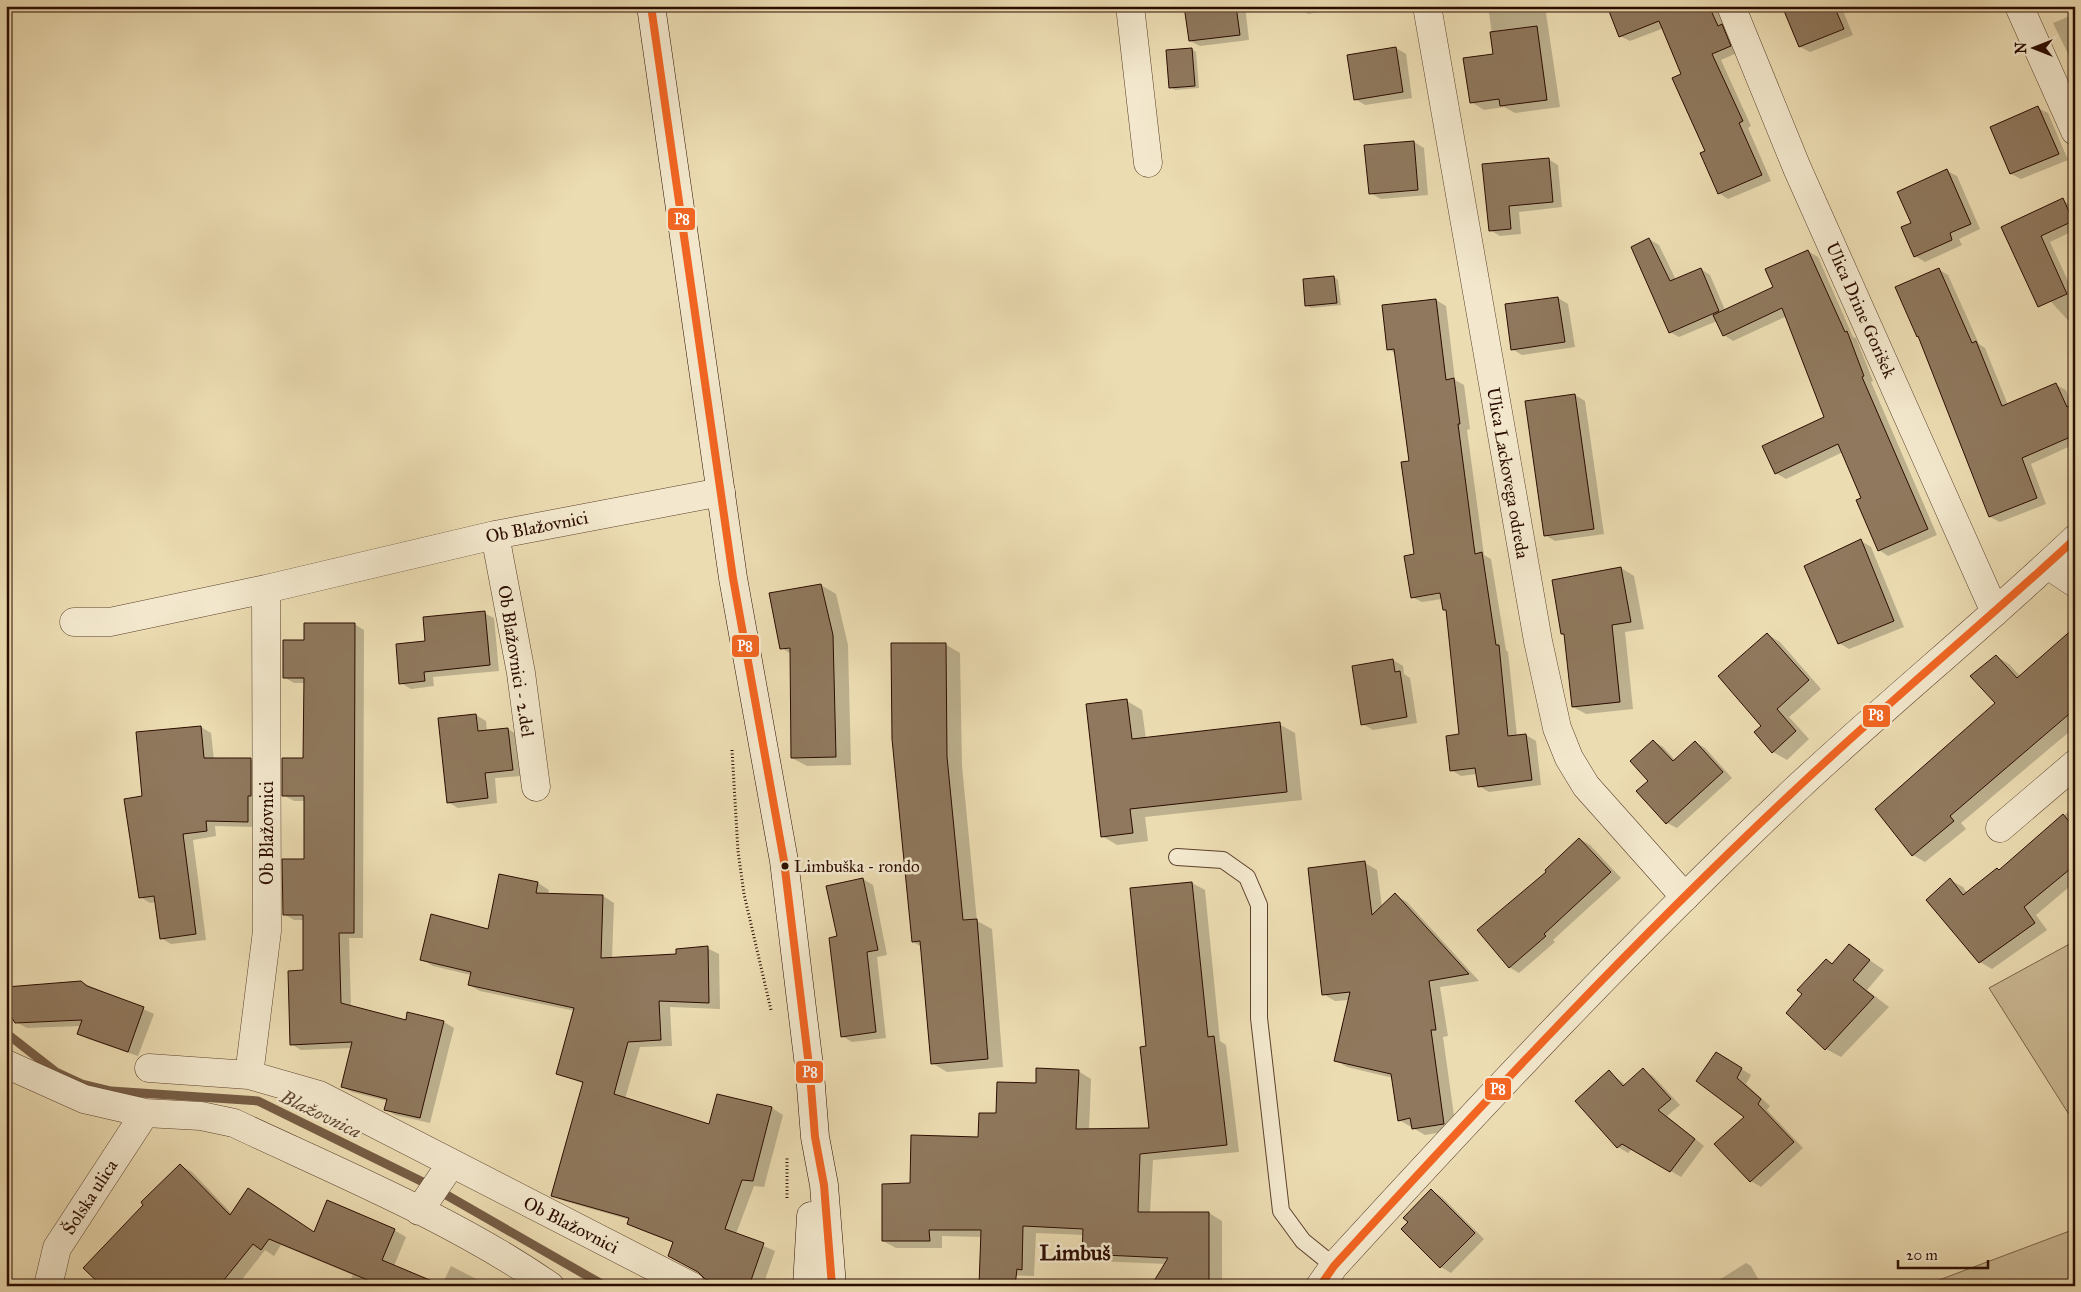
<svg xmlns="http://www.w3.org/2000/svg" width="2081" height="1292" viewBox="0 0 2081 1292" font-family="'IM FELL Great Primer',serif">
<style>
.green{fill:#cbb994;stroke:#7b624a}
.shadow{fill:#0003;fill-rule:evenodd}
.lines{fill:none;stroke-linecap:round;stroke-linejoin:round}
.stream{stroke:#775e46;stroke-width:9}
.building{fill:#8f785d;stroke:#2b0c00}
.service-casing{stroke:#5b402c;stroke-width:18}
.minor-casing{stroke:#5b402c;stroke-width:29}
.tertiary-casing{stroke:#5b402c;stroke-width:29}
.secondary-casing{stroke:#2b0c00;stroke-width:29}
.path{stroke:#2b0c00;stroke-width:3;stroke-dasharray:1 2.5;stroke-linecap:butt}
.service{stroke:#f3e8cd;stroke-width:16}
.minor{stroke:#f3e8cd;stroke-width:28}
.tertiary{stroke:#f3e8cd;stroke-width:28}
.secondary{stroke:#f3e8cd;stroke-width:28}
.bus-1-casing{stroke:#f3e8cd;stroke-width:11}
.bus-1{stroke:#f26522;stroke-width:8}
.bus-dot{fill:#2b0c00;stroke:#f3e8cd;stroke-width:2}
.labels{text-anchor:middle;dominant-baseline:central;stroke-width:5;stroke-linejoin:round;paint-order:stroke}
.bus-label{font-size:17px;fill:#2b0c00;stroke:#f3e8cd;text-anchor:start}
.street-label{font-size:18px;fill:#2b0c00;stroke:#f3e8cd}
.water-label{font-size:19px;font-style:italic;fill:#644a35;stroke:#f3e8cd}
.district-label{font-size:22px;font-weight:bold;fill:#2b0c00;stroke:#f3e8cd}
.line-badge{stroke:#f3e8cd;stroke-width:2}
.badge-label{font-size:14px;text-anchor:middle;font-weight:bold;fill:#fff}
</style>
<rect width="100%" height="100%" fill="#ecdcb2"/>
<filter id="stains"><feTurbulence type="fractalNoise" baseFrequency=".004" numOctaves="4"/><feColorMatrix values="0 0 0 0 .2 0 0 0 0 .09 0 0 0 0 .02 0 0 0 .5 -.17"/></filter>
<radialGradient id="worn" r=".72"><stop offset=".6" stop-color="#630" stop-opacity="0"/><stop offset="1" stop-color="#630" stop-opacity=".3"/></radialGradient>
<path class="green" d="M2075,941V1124L1989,988Z
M2075,1229V1286H1923Z"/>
<path class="shadow" d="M1185,6H1245L1249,40L1200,46L1190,41Z
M1298,6H1349L1308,14Z
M1488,6H1545L1560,107L1515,113L1504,107L1484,110L1471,102L1495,55Z
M1622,6H1716L1725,28L1739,52L1721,60L1751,126L1748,128L1771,181L1728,199L1719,193L1683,74L1664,28L1630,41L1620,36Z
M1784,6H1841L1853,35L1810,52L1800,47Z
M1912,6H1926L1918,10Z
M2075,14V68L2053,23Z
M1396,48L1406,54L1412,98L1365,105L1355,99Z
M1192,49L1196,52L1199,88L1175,90L1170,87Z
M2038,108L2048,113L2068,160L2021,179L2011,174L1992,128Z
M1414,142L1424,148L1428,195L1381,199L1370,193Z
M1548,159L1558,165L1562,207L1519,212L1521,234L1500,236L1490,230L1484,165Z
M1947,171L1957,176L1980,229L1959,239L1962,245L1925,262L1915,256L1912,224Z
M2063,200L2075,209V230L2050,242L2075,296V328L2022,270L2003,228Z
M1649,239L1659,245L1676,280L1701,269L1710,275L1725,310L1774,288L1808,251L1818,257L1853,337L1856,338L1873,381L1871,382L1937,535L1888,556L1879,550L1862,498L1843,452L1786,479L1776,473L1826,418L1787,316L1733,341L1724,335L1717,321L1679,337L1670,332Z
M1938,269L1948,275L1979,344L1985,348L2008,405L2056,385L2066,390L2072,405L2075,403V444L2031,464L2046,504L2000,522L1990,517L1920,338L1918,336Z
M1334,277L1338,280L1341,305L1311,308L1306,305Z
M1558,298L1568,304L1575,347L1522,355L1512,349L1506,306Z
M1436,300L1446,306L1455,380L1464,385L1470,429L1467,430L1484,555L1491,559L1506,650L1508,652L1517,736L1526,735L1536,741L1541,785L1489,792L1479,786L1477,774L1461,776L1451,770L1460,736L1447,611L1444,610L1442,599L1422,602L1412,597L1415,555L1411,462L1396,354L1388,349ZM1446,590V593L1419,597V595Z
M1575,395L1585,401L1604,534L1555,541L1545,535L1526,402Z
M1861,541L1871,547L1904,627L1849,649L1839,643Z
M1621,568L1634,576L1644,629L1625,632L1633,709L1586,714L1573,707L1565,635L1562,633Z
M821,585L836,594L848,645L851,765L807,766L792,758L791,654L782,648Z
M484,613L494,618L499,671L433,677L434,686L411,689L401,683L427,642Z
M354,624L364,630L363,938H349L351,1007L406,1021L408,1014L444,1022L454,1028L430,1123L395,1115L385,1109L387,1101L352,1092L342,1087L352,1048L301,1050L291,1044L304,972V920H294L284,914L305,860V801H294L283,795L304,760L305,683H294L284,677L305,641Z
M2075,631V727L1961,823L1966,829L1925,862L1913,855L1997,703V657L2009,664L2021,677Z
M1767,634L1780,642L1821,689L1789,717L1809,739L1787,760L1773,752L1756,733L1763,726Z
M945,644L960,653L962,766L977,921L992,929L1003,1067L947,1072L932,1063L922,947L913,942Z
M1393,660L1403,666L1404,674L1410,678L1417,723L1373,730L1363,724Z
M1127,701L1142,710L1146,739L1279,724L1295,733L1302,800L1145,817L1148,841L1117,845L1102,836Z
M476,715L486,721L487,732L508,729L518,735L522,776L495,778L497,803L458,808L448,802Z
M201,727L211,733L214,760H251L261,765L258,827L215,826L216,836L193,840L206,940L171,944L161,938L156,902L150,903L140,897L143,797L137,733Z
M1653,741L1663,747L1675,760L1695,742L1705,748L1732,778L1677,828L1667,823L1650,781Z
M2075,806V882L2036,915L2047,930L1992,969L1980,962L1950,880L1963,887L1967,893L2000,871Z
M1580,839L1590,845L1621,878L1553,940L1555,942L1519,973L1509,967L1548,872Z
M1365,863L1377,870L1382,907L1395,895L1407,902L1479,981L1440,987L1448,1036L1443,1037L1456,1130L1425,1135L1413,1128L1399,1120L1393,1078L1347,1067L1335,1060L1349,1000L1335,1001L1323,994Z
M863,879L873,885L887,955L877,957L886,1038L852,1042L842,1036L838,937Z
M538,883L549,890L548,894L603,896L614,903L612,959L677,956L707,948L719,954L720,1009L670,1007L672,1046L640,1047L625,1099L710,1125L772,1108L783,1115L764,1187L754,1186L736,1234L775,1251L763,1286L718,1285L705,1278L674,1243L640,1230L628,1224L630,1220L564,1201L552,1195L584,1084L557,1073L575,1011L480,991L469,985L471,975L433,966L421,959L489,930Z
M1192,883L1205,890L1220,1041L1226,1045L1239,1152L1153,1160L1150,1213H1209L1222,1221V1286H1152L1166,1264L1096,1261L1083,1254L1084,1235L1036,1233L1034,1276L994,1275L982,1237L942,1236V1248H896L883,1241L911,1185L979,1138L998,1115L1037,1085L1078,1071L1091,1079L1089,1130L1151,1129L1148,1047L1131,889Z
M1849,946L1884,970L1867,990L1889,1007L1841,1057L1826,1049L1833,965Z
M81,982L154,1014L138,1056L88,1039L78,1033L81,1026L27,1028L16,1022Z
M1726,1059L1751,1075L1746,1084L1770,1106L1767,1110L1803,1148L1761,1187L1751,1181L1745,1117Z
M1643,1070L1653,1076L1680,1105L1667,1116L1704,1146L1681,1177L1633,1148L1628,1153L1618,1147L1609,1072L1626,1085Z
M180,1165L192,1172L232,1214L315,1233L394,1230L406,1237L394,1266L442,1285L451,1266L490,1286H347L353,1275L281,1245L274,1256L265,1250L237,1286H103L145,1205Z
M1432,1191L1442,1197L1484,1239L1451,1273L1441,1267Z
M1746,1263L1751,1266L1762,1286H1722L1719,1280Z
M906,1283L919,1286H906Z"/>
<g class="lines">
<path class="stream" d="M6,1033L56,1072L82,1084L111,1091L258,1101L429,1185L605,1286"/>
</g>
<path class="building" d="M1184,6H1236L1240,35L1189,41Z
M1607,6H1709L1718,26L1722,24L1731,46L1712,54L1743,121L1739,123L1762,175L1718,194L1700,153L1705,151L1672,78L1681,74L1659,21L1619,37Z
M1782,6H1834L1844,29L1799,47Z
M1537,26L1547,100L1500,106L1499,99L1470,103L1463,58L1493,54L1490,32Z
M1396,47L1403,92L1354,100L1347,55Z
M1192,48L1195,86L1169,88L1166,50Z
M2038,106L2059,154L2010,174L1990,127Z
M1414,141L1418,190L1369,194L1364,145Z
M1549,158L1553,202L1509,206L1511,229L1489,231L1482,164Z
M1947,169L1971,224L1950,233L1952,240L1914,257L1901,227L1911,223L1897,192Z
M2063,198L2073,221L2041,236L2067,294L2038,307L2001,227Z
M1649,238L1670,281L1701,268L1719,311L1669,333L1631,247Z
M1808,250L1845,332L1847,331L1864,376L1862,377L1928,529L1878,551L1856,500L1861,498L1838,444L1775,474L1762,446L1824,417L1782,308L1723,336L1713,315L1773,287L1765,269Z
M1939,268L1972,343L1976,341L2002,406L2056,383L2067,407L2075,404V435L2022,458L2037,498L1989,517L1918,336L1917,337L1895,287Z
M1334,276L1337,303L1305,306L1303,279Z
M1558,297L1565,342L1511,350L1505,304Z
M1436,299L1446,380L1454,378L1460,424H1458L1475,554L1482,552L1496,645H1499L1508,736L1526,734L1532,780L1478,787L1475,768L1450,771L1446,736L1459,734L1446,610H1443L1440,593L1411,598L1404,556L1414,554L1401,462L1409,461L1394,349L1387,350L1382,305Z
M1575,394L1594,529L1544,536L1525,401Z
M1861,539L1894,621L1838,644L1804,566Z
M1621,567L1631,622L1612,625L1620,702L1572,707L1564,634H1561L1552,580Z
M821,584L833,635L836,757L791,758L790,648L780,649L769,593Z
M485,611L490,665L424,672L425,681L399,684L396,644L425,641L423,617Z
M304,623H355L354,933H339L341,1003L406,1020L407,1012L444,1021L420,1118L384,1110L387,1099L341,1087L352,1042L290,1045L288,971L303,970V915H283L282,859H304V796H282V758H303L304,678H283V640H304Z
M2075,627V709L1950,816L1954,821L1912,856L1875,809L1995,703L1970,676L1996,655L2017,678Z
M1767,633L1809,680L1777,709L1796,731L1772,753L1754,732L1761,726L1718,676Z
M891,643H946L947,757L963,920L977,919L988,1059L931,1064L920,941L912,942L892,739Z
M1393,659L1395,672L1400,671L1407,717L1361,725L1352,666Z
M1127,699L1132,739L1280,722L1287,792L1130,809L1133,833L1101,837L1086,704Z
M476,714L478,731L508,728L513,770L485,773L488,798L447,803L438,718Z
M201,726L204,758H251V796H248V822L206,821L207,831L183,834L196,934L160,939L154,896L139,898L124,799L142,796L136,732Z
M1653,740L1673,761L1695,741L1723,772L1666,824L1636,791L1648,781L1630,761Z
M2063,814L2075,829V865L2024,907L2035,923L1979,963L1926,900L1950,878L1963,895L1997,868L1999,870Z
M1579,838L1611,872L1544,934L1546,936L1509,968L1477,930L1546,872L1545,870Z
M1365,861L1372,915L1395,893L1469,974L1429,981L1436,1030H1431L1444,1124L1412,1129L1410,1118L1398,1121L1391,1074L1334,1061L1350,992L1322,995L1308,868Z
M499,874L538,882L536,893L603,895L601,958L676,954V949L708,946L709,1003L659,1001L661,1040L628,1042L614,1094L709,1124L717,1094L772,1107L753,1181L742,1180L725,1229L764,1243L749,1286H723L705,1279L698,1272L668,1256L673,1242L627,1224L629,1218L551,1196L583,1082L556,1074L574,1008L468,985L471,972L420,960L431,914L488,929Z
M863,878L878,950L867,952L876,1032L841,1037L829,938L837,936L826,886Z
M1192,882L1208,1037L1214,1036L1227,1145L1140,1154L1138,1212H1209V1286H1151L1168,1258L1082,1254L1083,1229L1023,1226L1022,1270L1017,1269L1015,1286H979L981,1230H929L930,1241H882V1184L910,1183L911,1135L978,1137L979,1113H996L997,1082L1036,1083V1068L1079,1070L1076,1129L1149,1128L1140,1047L1146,1046L1130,888Z
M1849,944L1870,960L1853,980L1874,997L1825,1050L1786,1013L1802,994L1797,990L1826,959L1832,964Z
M81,981L87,986L144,1007L128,1052L77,1034L82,1020L15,1023L6,1008V987Z
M1716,1052L1742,1068L1737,1078L1761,1099L1758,1104L1794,1142L1750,1182L1714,1144L1744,1117L1696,1081Z
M1643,1068L1671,1099L1658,1110L1695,1139L1670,1172L1622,1144L1617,1148L1575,1101L1609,1070L1623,1086Z
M180,1164L230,1215L248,1188L314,1232L327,1200L395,1229L382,1260L444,1286H382L269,1239L261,1250L253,1244L219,1286H102L83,1268L143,1205L141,1202Z
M1431,1189L1475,1233L1440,1268L1401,1229L1408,1222L1403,1218Z"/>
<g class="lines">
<g class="service-casing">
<path id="service" d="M1177,857L1223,860L1247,877L1259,905V1018L1281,1211L1303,1241L1334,1266"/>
</g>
<g class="minor-casing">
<path id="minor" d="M1130,6L1148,163
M1427,6L1538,641L1557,728L1569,758L1586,786L1685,897
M1731,6L1797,168L1995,612
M2019,6L2075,131
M495,535L521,673L536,787
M2048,565L2075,583
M74,622H110L266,589L495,535L721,492
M2000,828L2075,764
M6,1064L84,1099L145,1113L201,1116L234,1123C338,1172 455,1220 550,1286
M149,1068L249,1075L319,1095L691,1286
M249,1075L267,931L266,589
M419,1211L451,1164
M48,1286L57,1248L145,1113"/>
</g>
<g class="tertiary-casing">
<path id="tertiary" d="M1320,1286L1334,1266C1483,1103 1634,942 1795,790C1887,704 1984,625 2075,539"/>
</g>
<g class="secondary-casing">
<path id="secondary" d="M651,6L733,578L784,861L810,1074L815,1137L824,1185L832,1286
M807,1286L811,1216"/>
</g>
<path class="path" d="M732,750L738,851L744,894L771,1010
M787,1198V1157"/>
<use href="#service" class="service"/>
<use href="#minor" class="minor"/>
<use href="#tertiary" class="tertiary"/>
<use href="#secondary" class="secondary"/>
<g class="bus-1-casing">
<path id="bus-1" d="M651,6L733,578L784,861L810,1074L815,1137L824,1185L832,1286
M1320,1286L1334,1266C1483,1103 1634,941 1795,790C1886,704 1983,624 2075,539"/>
</g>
<use href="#bus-1" class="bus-1"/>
</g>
<circle class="bus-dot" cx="785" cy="866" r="4.5"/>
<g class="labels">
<g class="bus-label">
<text x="794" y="866">Limbuška - rondo</text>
</g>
<g class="street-label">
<text transform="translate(1861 310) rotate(66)">Ulica Drine Gorišek</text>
<text transform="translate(1508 473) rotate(80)">Ulica Lackovega odreda</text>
<text transform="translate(537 527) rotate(-11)">Ob Blažovnici</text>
<text transform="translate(516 661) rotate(81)">Ob Blažovnici - 2.del</text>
<text transform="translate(267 833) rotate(-90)">Ob Blažovnici</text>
<text transform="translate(90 1197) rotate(-57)">Šolska ulica</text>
<text transform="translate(571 1225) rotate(27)">Ob Blažovnici</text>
</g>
<g class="water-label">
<text transform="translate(321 1114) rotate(26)">Blažovnica</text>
</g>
<g class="district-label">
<text x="1075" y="1252">Limbuš</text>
</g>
</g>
<g class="line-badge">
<rect x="667" y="207" width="29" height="24" rx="5" fill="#f26522"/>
<rect x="731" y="634" width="29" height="24" rx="5" fill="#f26522"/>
<rect x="1862" y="704" width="29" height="24" rx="5" fill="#f26522"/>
<rect x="795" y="1060" width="29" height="24" rx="5" fill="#f26522"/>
<rect x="1484" y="1077" width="28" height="24" rx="5" fill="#f26522"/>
</g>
<g class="badge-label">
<text x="682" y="224">P8</text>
<text x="745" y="651">P8</text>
<text x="1876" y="720">P8</text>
<text x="810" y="1077">P8</text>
<text x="1498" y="1094">P8</text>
</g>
<rect width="2081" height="1292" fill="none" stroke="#ecdcb2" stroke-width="25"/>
<rect x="8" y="8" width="2066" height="1277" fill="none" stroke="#2b0c00" stroke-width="2.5"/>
<rect x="12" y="12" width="2056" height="1267" fill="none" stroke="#2b0c00"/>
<g transform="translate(2034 48) rotate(270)" stroke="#f3e8cd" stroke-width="4" paint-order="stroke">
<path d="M0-4L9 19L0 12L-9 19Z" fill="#2b0c00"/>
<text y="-8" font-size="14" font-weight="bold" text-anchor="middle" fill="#2b0c00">N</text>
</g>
<path d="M1898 1260v8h90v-8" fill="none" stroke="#2b0c00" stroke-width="2.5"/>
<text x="1906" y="1260" font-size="15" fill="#2b0c00" stroke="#f3e8cd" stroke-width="4" paint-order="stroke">20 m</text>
<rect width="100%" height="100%" filter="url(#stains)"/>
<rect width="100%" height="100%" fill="url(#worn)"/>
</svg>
